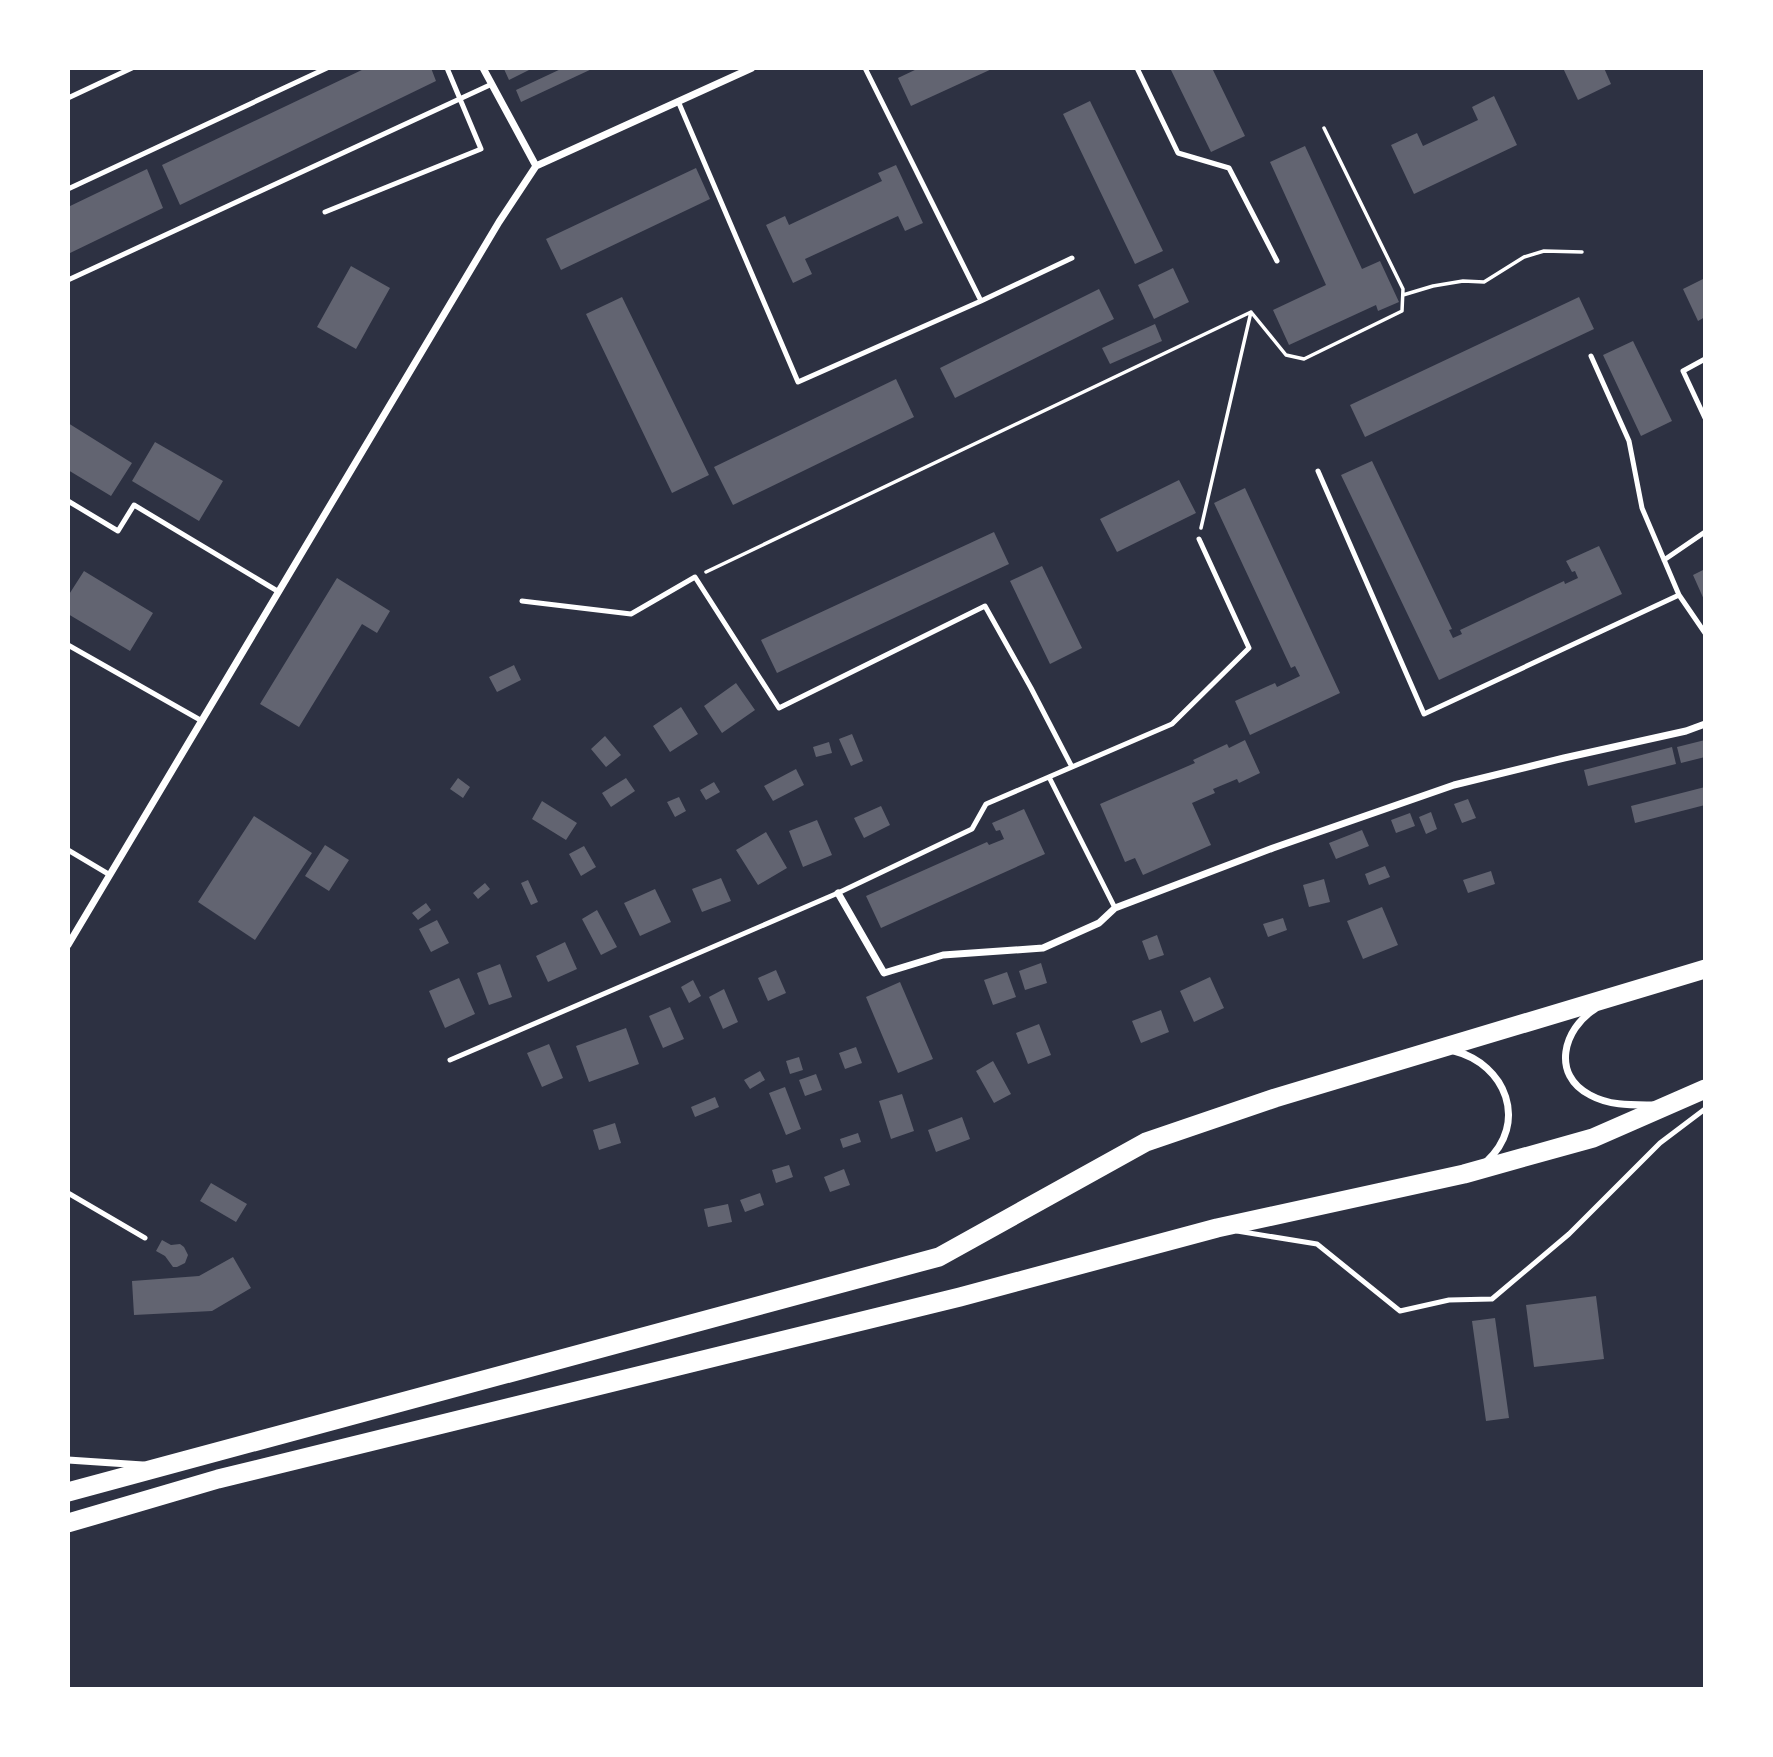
<svg xmlns="http://www.w3.org/2000/svg" width="1773" height="1757" viewBox="0 0 1773 1757" font-family="'Fira Sans',sans-serif">
<style>
.building{fill:#626471}
.lines{fill:none;stroke-linecap:round;stroke-linejoin:round}
.path{stroke:#fff;stroke-width:3.5}
.service{stroke:#fff;stroke-width:5}
.minor{stroke:#fff;stroke-width:7}
.trunk{stroke:#fff;stroke-width:19}
</style>
<rect width="100%" height="100%" fill="#2d3142"/>
<path class="building" d="M366,68H431L436,81L180,205L162,165Z
M506,68H533L509,80L504,69Z
M563,68H594L521,102L516,90Z
M919,68H994L911,106L898,78Z
M1170,68H1212L1245,136L1211,152Z
M1563,68H1604L1611,84L1578,100Z
M1494,96L1517,145L1414,194L1391,145L1417,133L1423,146L1478,120L1472,107Z
M1090,101L1163,251L1135,264L1063,114Z
M1305,146L1362,269L1380,261L1399,302L1378,311L1376,305L1289,345L1273,310L1326,285L1270,162Z
M896,165L923,223L905,231L898,216L805,259L812,274L793,283L766,225L785,216L789,225L882,181L878,173Z
M696,168L710,199L561,270L546,239Z
M147,169L163,208L68,254V207Z
M351,266L390,288L356,349L317,327Z
M1173,268L1189,302L1154,319L1138,285Z
M1705,278V317L1698,321L1683,289Z
M1099,289L1114,319L955,398L940,368Z
M622,297L709,475L672,493L586,314Z
M1579,297L1594,329L1365,437L1350,405Z
M1155,324L1162,341L1110,364L1102,348Z
M1633,341L1672,421L1641,436L1603,355Z
M896,379L914,417L733,505L714,467Z
M68,423L132,463L111,496L68,470Z
M155,442L223,481L199,521L132,481Z
M1372,461L1452,629L1449,630L1453,638L1462,634L1460,630L1564,581L1565,584L1578,578L1575,571L1572,572L1566,561L1599,546L1622,594L1439,680L1341,475Z
M1179,480L1196,513L1117,552L1100,519Z
M1245,488L1340,693L1250,735L1235,701L1275,683L1277,687L1300,676L1295,666L1291,668L1214,503Z
M994,532L1009,564L777,673L761,640Z
M1042,566L1082,648L1050,664L1010,581Z
M1705,569V602L1693,575Z
M84,571L153,613L130,651L68,614V596Z
M337,578L390,611L377,633L362,624L299,727L260,704Z
M514,665L521,680L497,692L489,677Z
M736,683L755,710L722,733L704,706Z
M681,707L698,734L670,752L653,726Z
M852,734L863,761L851,766L839,739Z
M605,736L621,755L606,767L591,749Z
M1245,740L1260,773L1239,783L1237,779L1213,789L1215,793L1192,803L1211,845L1143,875L1135,858L1125,862L1100,804L1195,763L1193,760L1227,744L1229,748Z
M1705,740V757L1681,763L1677,747Z
M829,742L832,753L816,757L813,747Z
M1672,747L1676,764L1588,786L1584,770Z
M796,769L804,785L773,801L764,786Z
M458,778L470,787L463,798L450,789Z
M626,778L635,791L611,807L602,793Z
M714,782L720,792L706,800L700,790Z
M1705,787V805L1635,823L1631,806Z
M679,797L686,811L675,817L667,802Z
M1468,799L1476,818L1462,823L1454,804Z
M542,801L577,823L566,840L532,819Z
M881,806L890,825L864,838L854,818Z
M1024,809L1045,854L881,928L866,896L987,842L989,845L1004,839L1000,830L996,831L992,823Z
M1431,812L1437,829L1426,834L1419,817Z
M1410,813L1415,826L1396,833L1391,820Z
M254,816L312,853L255,940L198,902Z
M817,820L832,855L803,867L789,831Z
M1362,830L1369,846L1336,859L1329,843Z
M766,832L787,868L758,885L736,850Z
M325,845L349,860L329,891L305,876Z
M584,846L596,867L581,876L569,854Z
M1385,866L1390,877L1369,885L1365,874Z
M1491,871L1495,884L1468,893L1463,880Z
M721,878L731,901L702,912L692,889Z
M1324,879L1330,902L1309,907L1303,885Z
M528,880L538,902L531,905L521,883Z
M485,883L490,889L478,899L473,893Z
M655,889L671,922L640,936L624,903Z
M426,903L431,910L418,920L412,913Z
M1382,907L1398,945L1363,959L1347,921Z
M597,910L617,947L601,955L582,919Z
M1283,918L1287,930L1268,937L1263,924Z
M437,920L449,943L431,952L419,929Z
M1157,935L1164,955L1149,960L1142,941Z
M565,942L577,969L548,982L536,956Z
M1041,963L1047,983L1025,990L1019,971Z
M500,964L512,997L489,1005L477,973Z
M776,970L786,993L768,1001L758,978Z
M1007,972L1016,997L993,1005L984,980Z
M1210,977L1224,1008L1194,1022L1180,991Z
M459,978L475,1014L445,1028L429,991Z
M693,980L701,996L689,1003L681,987Z
M900,982L933,1059L898,1073L866,997Z
M724,989L738,1022L723,1029L709,997Z
M670,1007L684,1039L663,1048L649,1016Z
M1161,1010L1169,1032L1141,1043L1132,1021Z
M1039,1024L1051,1055L1028,1064L1016,1033Z
M626,1028L639,1064L589,1082L576,1046Z
M549,1044L563,1078L542,1087L527,1053Z
M856,1047L862,1063L845,1069L839,1053Z
M799,1057L803,1070L790,1074L786,1061Z
M993,1061L1011,1094L994,1103L976,1071Z
M760,1071L765,1080L750,1089L744,1080Z
M816,1074L822,1090L805,1096L799,1080Z
M785,1087L801,1129L786,1135L769,1093Z
M902,1094L914,1131L891,1139L879,1101Z
M715,1097L719,1107L695,1117L691,1107Z
M962,1117L970,1139L936,1152L928,1130Z
M615,1123L621,1143L599,1150L593,1130Z
M858,1133L861,1142L843,1148L840,1139Z
M789,1165L793,1177L776,1183L772,1170Z
M844,1169L850,1185L830,1192L824,1177Z
M211,1183L247,1204L236,1222L200,1201Z
M760,1193L764,1205L745,1212L740,1200Z
M728,1204L732,1222L708,1227L704,1209Z
M162,1240L171,1245L180,1244L184,1247L188,1255L185,1263L177,1267H173L165,1256L156,1251Z
M233,1257L251,1288L212,1311L134,1315L132,1281L199,1276Z
M1596,1296L1604,1359L1534,1367L1526,1305Z
M1495,1318L1509,1418L1486,1421L1472,1321Z"/>
<g class="lines">
<path class="path" d="M1403,295L1433,286L1463,281L1484,282L1524,257L1544,251L1582,252
M1251,312L1286,355L1304,359L1402,311L1403,289L1324,128
M1201,528L1251,312
M706,572L1251,312"/>
<path class="service" d="M865,68L981,301L1072,258
M1137,68L1178,153L1229,168L1277,261
M68,98L132,68
M678,101L798,382L981,301
M68,189L327,68
M325,212L481,149L447,68
M68,280L492,84
M1591,356L1629,441L1642,508L1679,595L1705,633
M1705,359L1683,371L1705,418
M1318,471L1424,714L1679,595
M68,501L118,531L134,505L279,592
M1664,560L1705,532
M522,601L631,614L695,577L779,708L985,606L1031,688L1072,767
M68,645L202,721
M1049,777L1115,908
M68,850L110,875
M450,1060L838,893L972,829L986,804L1172,724L1249,648L1199,539
M68,1193L145,1238
M1237,1231L1317,1244L1400,1311L1449,1300L1492,1299L1569,1234L1660,1143L1705,1109"/>
<path class="minor" d="M483,68L536,166
M838,893L884,973L943,955L1043,948L1099,923L1115,908L1273,848L1454,785L1564,758L1686,731L1705,724
M68,945L499,222L536,166L752,68
M1595,1009C1563,1029 1551,1075 1590,1095C1610,1106 1632,1105 1654,1105
M1454,1051C1506,1064 1529,1123 1486,1162
M68,1460L143,1465"/>
<path class="trunk" d="M68,1492L939,1257L1146,1142L1275,1098L1705,969
M68,1523L218,1479L960,1297L1217,1228L1464,1174L1593,1138L1705,1089"/>
</g>
<rect width="1773" height="1757" fill="none" stroke="#ffffff" stroke-width="140"/>
</svg>
